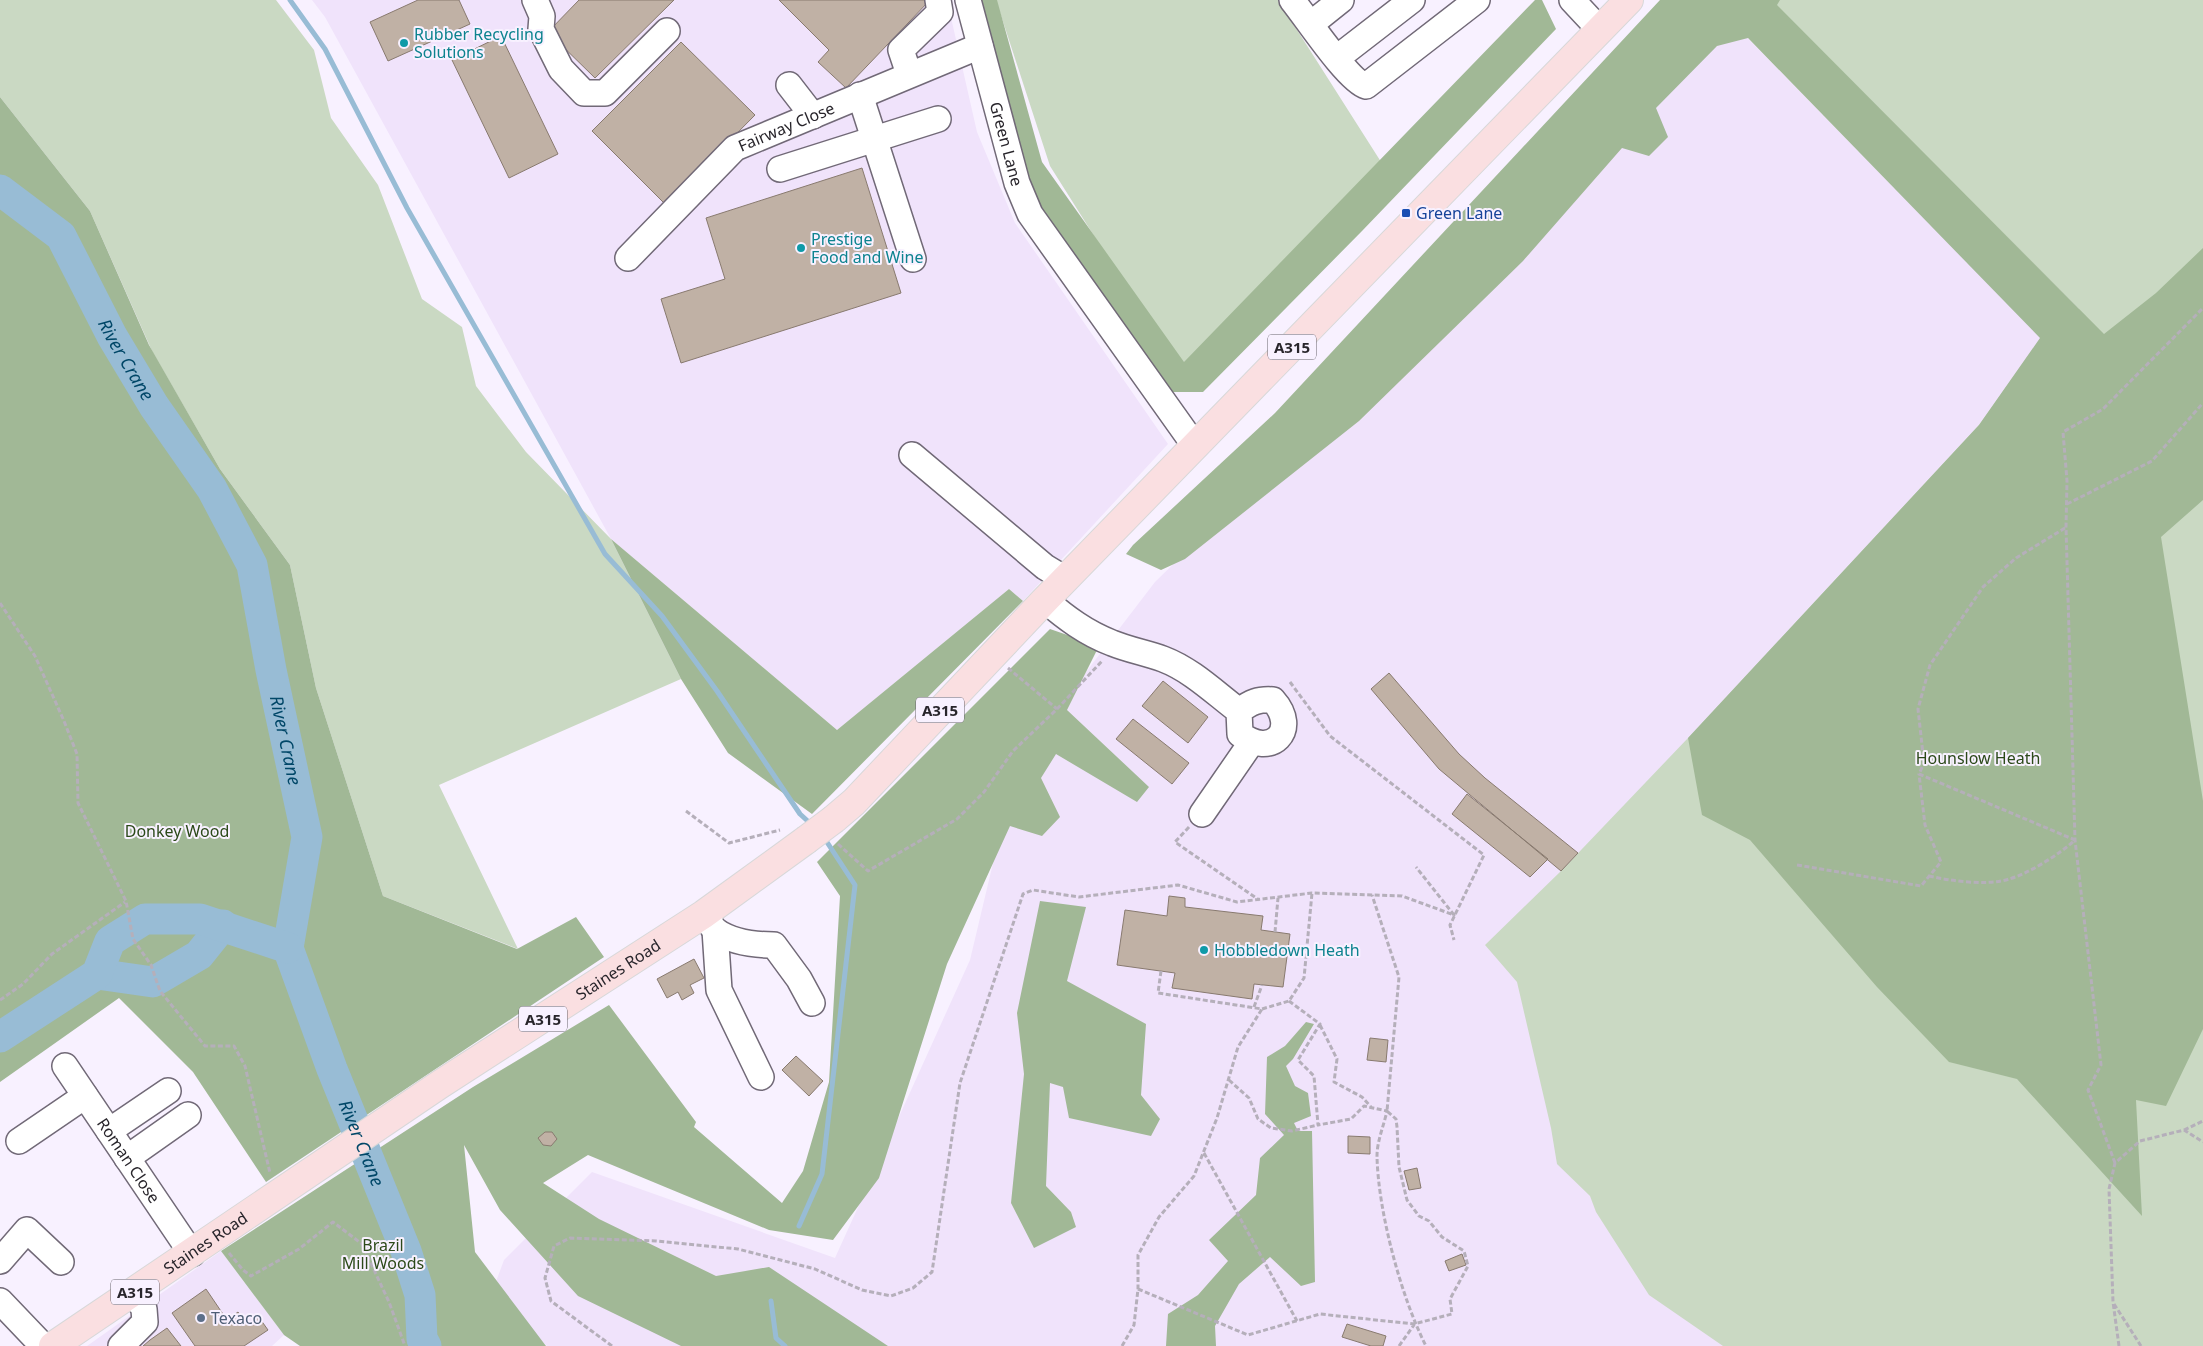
<svg xmlns="http://www.w3.org/2000/svg" width="2203" height="1346" viewBox="0 0 2203 1346" font-family="'Noto Sans',sans-serif">
<style>
.built{fill:#f0e3fb}
.green{fill:#cad9c3}
.forest{fill:#a1b896}
.lines{fill:none;stroke-linecap:round;stroke-linejoin:round}
.stream{stroke:#98bcd5;stroke-width:5}
.river{stroke:#98bcd5;stroke-width:31}
.building{fill:#c0b1a5;stroke:#887a6f}
.minor-casing{stroke:#716977;stroke-width:28}
.major-casing{stroke:#d8d8d9;stroke-width:30}
.path{stroke:#b5afba;stroke-width:3;stroke-dasharray:5 2.5;stroke-linecap:butt}
.minor{stroke:#fff;stroke-width:25}
.major{stroke:#fadfe1;stroke-width:28}
.major-bridge-casing{stroke:#d8d8d9;stroke-width:30;stroke-linecap:butt}
.major-bridge{stroke:#fadfe1;stroke-width:28}
.culture-dot{fill:#0f9aa8;stroke:#f8f1ff;stroke-width:2}
.transit-dot{fill:#1a4fb4;stroke:#f8f1ff;stroke-width:2}
.service-dot{fill:#5c6f8a;stroke:#f8f1ff;stroke-width:2}
.labels{text-anchor:middle;dominant-baseline:central;stroke-width:4;stroke-linejoin:round;paint-order:stroke}
.shield{fill:#f8f1ff;stroke:#66626b;stroke-width:1}
.shield-label{font-size:15px;font-weight:bold;fill:#28252b}
.culture-label{font-size:16px;fill:#0d838f;stroke:#f8f1ff;text-anchor:start}
.street-label{font-size:16px;fill:#28252b;stroke:#f8f1ff}
.transit-label{font-size:16px;fill:#164399;stroke:#f8f1ff;text-anchor:start}
.park-label{font-size:16px;fill:#2b4919;stroke:#f8f1ff}
.service-label{font-size:16px;fill:#4e5e75;stroke:#f8f1ff;text-anchor:start}
.water-label{font-size:18px;font-style:italic;fill:#014768;stroke:#f8f1ff}
</style>
<rect width="100%" height="100%" fill="#f8f1ff"/>
<path class="built" d="M312,0H947L977,132L1015,223L1168,444L1023,601L1009,589L837,730L611,539L325,17Z
M1729,19L2041,338L1979,425L2070,1346H547L491,1295L504,1260L592,1172L835,1258L970,960L1017,762L1155,582Z
M221,1251L284,1335L272,1346H87Z"/>
<path class="green" d="M0,0H276L314,50L331,118L378,185L422,299L462,327L476,386L526,452L611,539L681,679L439,785L518,949L383,896L316,688L290,565L220,469L152,351L90,211L0,97Z
M996,0H1278L1390,176L1183,377L1050,166Z
M1771,0H2203V1346H1723L1649,1295L1596,1212L1590,1196L1557,1164L1551,1128L1517,982L1485,945L1561,871L1688,738L1979,425L2041,338L2079,309Z"/>
<path class="forest" d="M976,0H997L1042,162L1184,362L1535,0H1542L1556,29L1362,231L1203,392H1169L1042,209L1018,163Z
M1660,0H1780L1777,5L2104,334L2156,293L2203,248V500L2161,537L2203,801V1029L2166,1106L2136,1100L2142,1216L2017,1079L1949,1062L1877,987L1750,840L1702,815L1688,738L1979,425L2040,338L1748,38L1717,46L1656,108L1668,137L1649,156L1622,148L1523,261L1359,421L1185,559L1161,570L1126,554L1133,545L1275,413Z
M0,97L90,211L149,345L220,469L290,565L316,688L383,896L517,949L576,917L604,957L266,1182L193,1072L119,998L0,1082Z
M611,539L837,730L1009,589L1023,601L812,814L728,753L681,679Z
M1050,629L1099,646L1067,710L1149,787L1137,802L1056,754L1041,778L1060,817L1042,836L1010,826L947,964L879,1178L833,1240L769,1230L588,1155L543,1183L599,1219L716,1276L769,1267L888,1346H681L578,1296L500,1210L464,1145L475,1252L546,1346H300L284,1335L221,1251L473,1087L609,1005L696,1122L694,1127L782,1203L803,1171L829,1082L840,896L817,862Z
M1040,901L1086,907L1067,981L1146,1024L1141,1095L1160,1119L1151,1136L1069,1118L1063,1087L1050,1083L1046,1186L1071,1212L1076,1227L1034,1248L1011,1203L1024,1074L1017,1013Z
M1306,1022L1314,1024L1293,1059L1286,1066L1295,1086L1308,1093L1311,1116L1294,1123L1298,1131H1312L1315,1282L1301,1286L1270,1257L1239,1284L1215,1326L1216,1346H1166L1168,1314L1198,1295L1228,1261L1209,1240L1256,1195L1260,1158L1284,1135L1265,1114L1267,1057L1285,1046Z"/>
<g class="lines">
<path class="stream" d="M290,0L325,49L407,208L605,554L662,616L717,691L800,814L812,825
M799,1226L822,1174L855,885L823,836
M771,1301L776,1338L785,1346"/>
<g class="river">
<path id="s1" d="M0,190L61,236L112,336L154,406L212,489L252,565L271,670L307,837L288,948L332,1069L406,1251L420,1295L422,1339L426,1346"/>
<path d="M97,974L153,982L199,955L223,925"/>
<path d="M0,1037L97,974L110,941L145,919H200L288,948"/>
</g>
</g>
<path class="building" d="M418,0H459L470,24L388,61L370,22Z
M579,0H674L595,78L548,32Z
M779,0H930L846,88L818,62L829,50Z
M501,36L558,154L509,178L452,60Z
M681,42L755,115L666,205L592,131Z
M862,168L901,293L681,363L661,299L725,279L706,218Z
M1389,673L1459,754L1485,778L1578,853L1561,871L1439,769L1371,689Z
M1163,681L1208,717L1188,743L1142,706Z
M1133,719L1189,763L1172,784L1116,739Z
M1467,794L1548,859L1530,877L1452,814Z
M1169,896L1185,898V907L1263,916L1261,930L1290,934L1283,987L1254,984L1252,999L1172,988L1175,973L1117,965L1125,910L1167,916Z
M694,959L704,978L690,985L694,993L682,1000L678,992L667,998L657,979Z
M1370,1038L1388,1040L1386,1062L1367,1060Z
M796,1056L823,1081L809,1096L782,1070Z
M545,1132H552L557,1139L551,1146L543,1145L538,1138Z
M1348,1136L1370,1137V1154L1348,1153Z
M1417,1168L1421,1188L1409,1190L1404,1171Z
M1462,1254L1466,1265L1449,1271L1445,1261Z
M206,1289L227,1320L238,1312L247,1325L258,1316L268,1330L244,1346H195L172,1313Z
M1347,1324L1386,1336L1383,1346H1371L1342,1337Z
M167,1328L181,1346H143L150,1340Z"/>
<g class="lines">
<g class="minor-casing">
<g id="minor">
<path d="M535,0L542,16L541,29L561,69L584,93H605L667,31"/>
<path id="s2" d="M968,0L1017,183L1030,214L1195,446"/>
<path d="M1292,0C1306,17 1348,81 1366,86L1477,0"/>
<path d="M1572,0L1600,30"/>
<path d="M1311,24L1341,0"/>
<path d="M1337,58L1412,0"/>
<path d="M909,74L901,50L940,12L938,0"/>
<path d="M789,85L813,116"/>
<path d="M860,95L913,259"/>
<path d="M780,169L938,119"/>
<path id="s3" d="M628,258L735,148L980,46"/>
<path d="M912,455L1045,567L1065,579"/>
<path d="M1045,600C1066,618 1086,633 1112,643C1129,650 1147,653 1163,659C1192,670 1215,693 1239,711C1251,702 1258,699 1273,700C1300,730 1271,759 1240,734L1239,711"/>
<path d="M1202,814L1251,743"/>
<path d="M707,918C710,922 712,928 716,931C732,942 756,945 774,945L799,979L812,1003"/>
<path d="M715,930L719,990L761,1077"/>
<path id="s4" d="M65,1066L192,1254"/>
<path d="M109,1131L168,1091"/>
<path d="M19,1141L85,1096"/>
<path d="M127,1158L188,1115"/>
<path d="M0,1261L27,1230L61,1262"/>
<path d="M0,1301L43,1346"/>
<path d="M121,1346L145,1322L144,1309L134,1292"/>
</g>
</g>
<g class="major-casing">
<g id="major">
<path d="M834,819L854,802L1045,600L1629,0"/>
<path id="s5" d="M53,1346L439,1085L704,914L806,840"/>
</g>
</g>
<path class="path" d="M2067,504L2152,461L2203,403
M0,603L35,656L64,721L77,754L78,803L126,901L133,939L151,965L160,991L205,1046H234L245,1066L270,1173
M1008,668L1057,709
M1290,682L1330,736L1484,855L1450,925L1454,940
M686,811L729,843L780,830
M1189,827L1175,842L1259,900
M838,844L868,871L957,819L984,792L1013,751L1057,709L1102,661
M1797,865L1921,886L1941,862L1925,825L1919,774
M1929,876C1950,881 1988,886 2009,879C2028,874 2060,854 2075,840L1919,774L1924,763L1918,709L1930,665L1983,587L2016,558L2065,528
M1275,932L1278,898
M1161,971L1158,993L1262,1009L1289,1001L1304,978L1312,893
M0,1000L23,984L52,954L125,902
M1289,1001L1320,1024L1298,1060L1314,1076L1318,1125L1351,1119L1364,1106L1387,1111C1384,1125 1377,1141 1377,1156C1378,1211 1401,1297 1426,1346
M1254,1007L1262,985
M1320,1025L1337,1059L1334,1082L1362,1097L1371,1107
M1229,1080L1249,1098L1258,1119L1271,1128L1292,1131L1318,1125
M2184,1130L2203,1121
M1204,1153L1297,1321
M2115,1163L2088,1090L2101,1065L2075,840L2066,527L2067,481L2063,432L2103,409L2203,308
M229,1253L243,1270L251,1276L299,1249L333,1222L362,1244L389,1302L405,1346
M1138,1289L1248,1335L1320,1314L1414,1324L1452,1314L1450,1299L1468,1266L1464,1251L1442,1237L1429,1221L1419,1216L1407,1200L1399,1167L1397,1127L1396,1119L1387,1111L1399,977L1372,895
M2114,1304L2141,1346
M612,1346L551,1301L545,1278L554,1246L570,1238L656,1241L738,1249L815,1269L862,1290L891,1296L913,1288L932,1272L960,1083L1023,894L1033,890L1079,897L1178,885L1237,902L1312,893L1402,896L1454,915L1416,867
M1122,1346L1134,1325L1138,1289V1255L1159,1217L1194,1176L1217,1118L1238,1047L1262,1009
M1399,1346L1414,1325
M2119,1346L2113,1302L2109,1189L2115,1163L2140,1141L2184,1130L2203,1142"/>
<use href="#minor" class="minor"/>
<use href="#major" class="major"/>
<g class="major-bridge-casing">
<path id="major-bridge" d="M806,840L834,819"/>
</g>
<use href="#major-bridge" class="major-bridge"/>
</g>
<g class="culture-dot">
<circle cx="404" cy="43" r="5"/>
<circle cx="801" cy="248" r="5"/>
<circle cx="1204" cy="950" r="5"/>
</g>
<rect class="transit-dot" x="1401" y="208" width="10" height="10" rx="2.5"/>
<circle class="service-dot" cx="201" cy="1318" r="5"/>
<g class="labels">
<g class="shield">
<rect x="1268" y="334.5" width="48" height="25" rx="4"/>
<rect x="916" y="697.5" width="48" height="25" rx="4"/>
<rect x="519" y="1006.5" width="48" height="25" rx="4"/>
<rect x="111" y="1279.5" width="48" height="25" rx="4"/>
</g>
<g class="shield-label">
<text x="1292" y="347">A315</text>
<text x="940" y="710">A315</text>
<text x="543" y="1019">A315</text>
<text x="135" y="1292">A315</text>
</g>
<g class="culture-label">
<text x="414" y="34">Rubber Recycling<tspan x="414" dy="18">Solutions</tspan></text>
<text x="811" y="239">Prestige<tspan x="811" dy="18">Food and Wine</tspan></text>
<text x="1214" y="950">Hobbledown Heath</text>
</g>
<g class="street-label">
<text stroke="none"><textPath href="#s3" startOffset="209">Fairway Close</textPath></text>
<text stroke="none"><textPath href="#s2" startOffset="149">Green Lane</textPath></text>
<text stroke="none"><textPath href="#s5" startOffset="679">Staines Road</textPath></text>
<text stroke="none"><textPath href="#s4" startOffset="114">Roman Close</textPath></text>
<text stroke="none"><textPath href="#s5" startOffset="184">Staines Road</textPath></text>
</g>
<g class="transit-label">
<text x="1416" y="213">Green Lane</text>
</g>
<g class="park-label">
<text x="1978" y="758">Hounslow Heath</text>
<text x="177" y="831">Donkey Wood</text>
<text x="383" y="1245">Brazil<tspan x="383" dy="18">Mill Woods</tspan></text>
</g>
<g class="service-label">
<text x="211" y="1318">Texaco</text>
</g>
<g class="water-label">
<text stroke="none"><textPath href="#s1" startOffset="216">River Crane</textPath></text>
<text stroke="none"><textPath href="#s1" startOffset="636">River Crane</textPath></text>
<text stroke="none"><textPath href="#s1" startOffset="1056">River Crane</textPath></text>
</g>
</g>
</svg>
